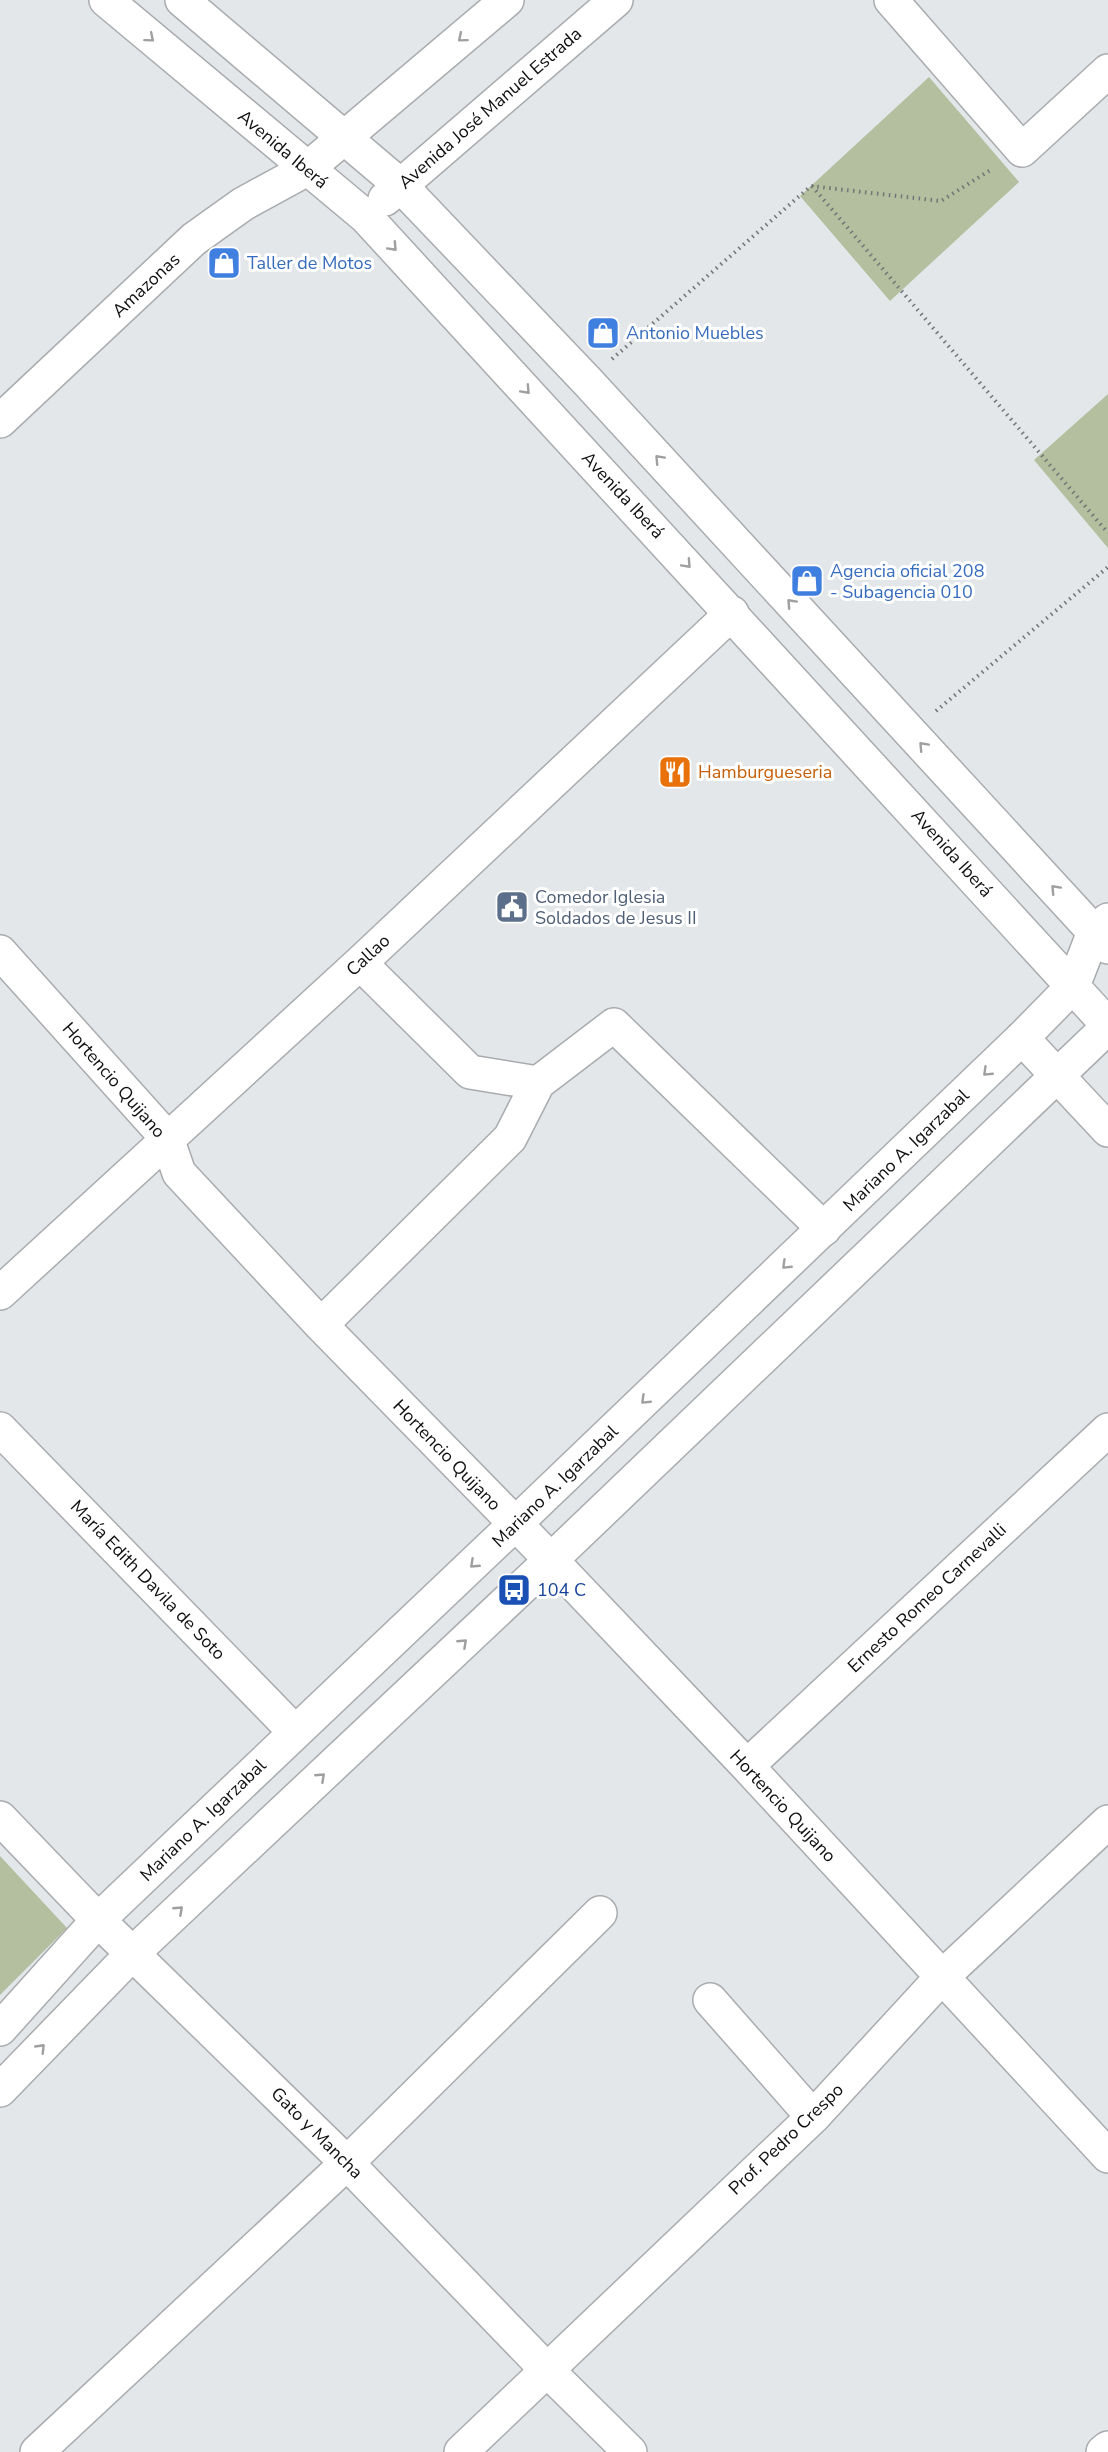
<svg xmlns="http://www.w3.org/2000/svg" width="1108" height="2452" viewBox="0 0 1108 2452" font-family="'Nunito Sans',sans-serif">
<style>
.green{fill:#b4bf9f}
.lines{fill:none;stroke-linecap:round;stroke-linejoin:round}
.minor-casing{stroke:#a9abae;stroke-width:36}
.major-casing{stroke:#a9abae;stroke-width:36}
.path{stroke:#737476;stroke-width:4;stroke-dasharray:1.5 4.5;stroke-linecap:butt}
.minor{stroke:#fff;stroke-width:33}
.major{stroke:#fff;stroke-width:33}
.oneway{stroke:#9f9f9f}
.labels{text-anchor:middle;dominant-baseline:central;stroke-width:6;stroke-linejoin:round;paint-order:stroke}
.street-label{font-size:18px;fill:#0f0f10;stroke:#fff}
.shop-label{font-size:18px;fill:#366cbe;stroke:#fff;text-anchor:start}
.food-label{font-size:18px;fill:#c56008;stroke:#fff;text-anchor:start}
.service-label{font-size:18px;fill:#4e5e75;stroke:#fff;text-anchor:start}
.transit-label{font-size:18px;fill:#164399;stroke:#fff;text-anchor:start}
</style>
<rect width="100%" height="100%" fill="#e4e7ea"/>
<path class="green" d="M929,77L1019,182L890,301L800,196Z
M1108,394V548L1034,460Z
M0,1856L67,1928L0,1995Z"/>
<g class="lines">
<g class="minor-casing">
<path id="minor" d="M891,0L1022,150L1108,71
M0,421L194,239L243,204L307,169
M0,952L167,1138L179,1173L321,1325L551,1560L747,1766L1108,2156
M360,963L470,1072L538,1083L614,1025L824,1229
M1073,986L1094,932L1108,920
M1022,1038L1108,1130
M0,1293L360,963L732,613
M321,1325L510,1138L538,1083
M0,1429L295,1732
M747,1766L1108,1430
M0,1818L98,1920L347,2163L546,2369L630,2452
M710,2000L813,2117
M37,2452L347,2163L600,1913
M461,2452L813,2117L942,1977L1108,1822
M1103,2452L1108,2448"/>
</g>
<g class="major-casing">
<path id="major" d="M106,0L366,217L1108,1025
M182,0L400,185L587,381L1108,947
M307,169L507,0
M385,199L616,0
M0,2029L98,1920L515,1524L1022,1038L1073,986
M0,2090L133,1953L551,1560L1108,1027"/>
</g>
<path class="path" d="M812,186L1108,533
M612,359L811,186L941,201L992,169
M936,711L1108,567"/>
<use href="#minor" class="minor"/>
<use href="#major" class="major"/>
</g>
<defs><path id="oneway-chevron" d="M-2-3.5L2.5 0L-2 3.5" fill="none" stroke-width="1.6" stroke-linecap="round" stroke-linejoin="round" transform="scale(1.5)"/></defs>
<g class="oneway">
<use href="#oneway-chevron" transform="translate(150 38) rotate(40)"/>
<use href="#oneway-chevron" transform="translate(462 38) rotate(140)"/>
<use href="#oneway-chevron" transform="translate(393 247) rotate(47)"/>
<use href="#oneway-chevron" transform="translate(526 390) rotate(47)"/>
<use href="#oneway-chevron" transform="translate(659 459) rotate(-133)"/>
<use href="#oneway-chevron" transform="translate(687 564) rotate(47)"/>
<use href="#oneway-chevron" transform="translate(791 603) rotate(-133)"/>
<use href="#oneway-chevron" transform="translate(923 746) rotate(-133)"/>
<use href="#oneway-chevron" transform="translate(1055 889) rotate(-133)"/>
<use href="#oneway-chevron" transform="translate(987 1072) rotate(136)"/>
<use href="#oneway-chevron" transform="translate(786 1265) rotate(136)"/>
<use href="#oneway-chevron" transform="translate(645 1400) rotate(136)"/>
<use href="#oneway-chevron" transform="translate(474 1564) rotate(137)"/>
<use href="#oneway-chevron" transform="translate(463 1643) rotate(-43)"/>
<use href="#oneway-chevron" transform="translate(321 1777) rotate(-43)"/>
<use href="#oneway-chevron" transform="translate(179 1910) rotate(-43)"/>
<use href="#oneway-chevron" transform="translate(41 2048) rotate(-46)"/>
</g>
<defs>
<g id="shop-square" transform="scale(1.725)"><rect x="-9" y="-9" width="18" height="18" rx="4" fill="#3f7fe0" stroke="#fff"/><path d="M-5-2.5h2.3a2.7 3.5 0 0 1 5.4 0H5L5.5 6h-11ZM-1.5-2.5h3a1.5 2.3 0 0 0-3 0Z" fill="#fff"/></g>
<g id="restaurant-square" transform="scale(1.725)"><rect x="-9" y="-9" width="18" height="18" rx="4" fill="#e8710a" stroke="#fff"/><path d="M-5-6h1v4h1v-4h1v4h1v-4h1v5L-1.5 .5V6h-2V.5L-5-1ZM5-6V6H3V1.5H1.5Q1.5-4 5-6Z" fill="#fff"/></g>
<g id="civic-square" transform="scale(1.725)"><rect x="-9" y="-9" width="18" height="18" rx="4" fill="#5c6f8a" stroke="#fff"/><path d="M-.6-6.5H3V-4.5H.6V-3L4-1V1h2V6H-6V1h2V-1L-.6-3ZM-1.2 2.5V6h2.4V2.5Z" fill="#fff"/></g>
<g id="bus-square" transform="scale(1.725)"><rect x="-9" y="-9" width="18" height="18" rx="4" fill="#1a4fb4" stroke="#fff"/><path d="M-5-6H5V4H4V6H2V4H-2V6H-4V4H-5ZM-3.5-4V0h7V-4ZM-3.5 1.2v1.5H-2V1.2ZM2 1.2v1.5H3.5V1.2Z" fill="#fff"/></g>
</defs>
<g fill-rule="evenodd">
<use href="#shop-square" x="224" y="263"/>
<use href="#shop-square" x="603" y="333"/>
<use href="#shop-square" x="807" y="581"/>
<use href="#restaurant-square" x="675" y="772"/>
<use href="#civic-square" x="512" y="907"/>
<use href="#bus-square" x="514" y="1590"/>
</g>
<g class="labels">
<g class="street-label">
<text transform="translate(490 108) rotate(-41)">Avenida José Manuel Estrada</text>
<text transform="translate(283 149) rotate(40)">Avenida Iberá</text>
<text transform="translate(146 285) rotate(-43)">Amazonas</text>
<text transform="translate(623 495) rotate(47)">Avenida Iberá</text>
<text transform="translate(952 853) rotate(48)">Avenida Iberá</text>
<text transform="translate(368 955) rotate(-43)">Callao</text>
<text transform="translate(114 1080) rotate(49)">Hortencio Quijano</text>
<text transform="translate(906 1150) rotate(-44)">Mariano A. Igarzabal</text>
<text transform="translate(447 1455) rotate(46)">Hortencio Quijano</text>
<text transform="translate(555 1486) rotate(-44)">Mariano A. Igarzabal</text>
<text transform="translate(148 1580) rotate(46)">María Edith Davila de Soto</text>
<text transform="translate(927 1598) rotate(-43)">Ernesto Romeo Carnevalli</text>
<text transform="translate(783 1806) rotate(47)">Hortencio Quijano</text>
<text transform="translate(203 1820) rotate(-44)">Mariano A. Igarzabal</text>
<text transform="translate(317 2133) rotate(45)">Gato y Mancha</text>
<text transform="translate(786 2139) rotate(-44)">Prof. Pedro Crespo</text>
</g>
<g class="shop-label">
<text x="247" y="263">Taller de Motos</text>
<text x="626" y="333">Antonio Muebles</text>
<text x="830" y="571">Agencia oficial 208<tspan x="830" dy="21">- Subagencia 010</tspan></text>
</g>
<g class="food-label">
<text x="698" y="772">Hamburgueseria</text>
</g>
<g class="service-label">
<text x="535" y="897">Comedor Iglesia<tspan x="535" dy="21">Soldados de Jesus II</tspan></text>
</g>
<g class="transit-label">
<text x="537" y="1590">104 C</text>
</g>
</g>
</svg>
